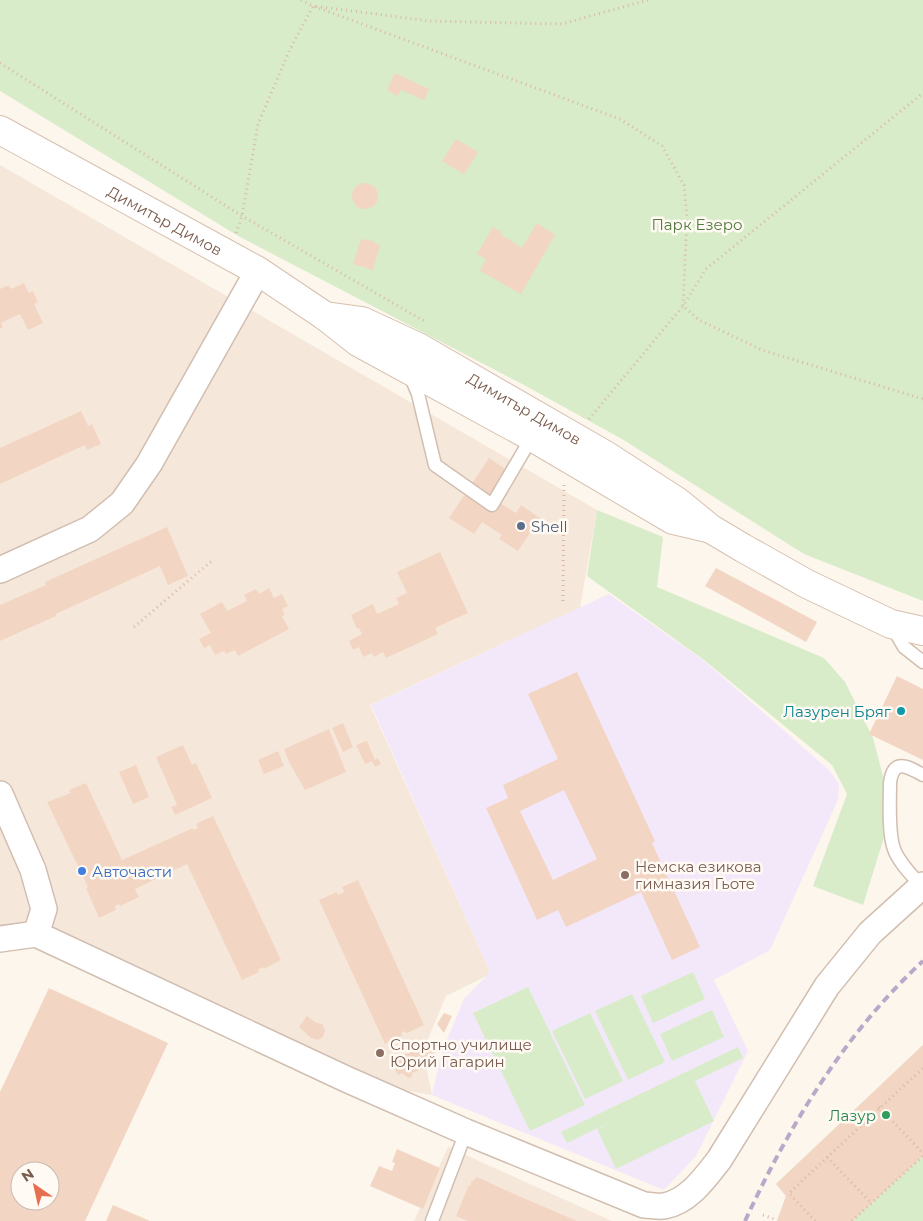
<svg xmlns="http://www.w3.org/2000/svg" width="923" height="1221" viewBox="0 0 923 1221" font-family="Montserrat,sans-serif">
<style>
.residential{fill:#f5e8da}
.education{fill:#f3e8fa}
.green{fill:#d8ecc9}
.building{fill:#f3d5c3;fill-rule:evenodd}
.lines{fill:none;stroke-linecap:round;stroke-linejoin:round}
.service-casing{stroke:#d1beb0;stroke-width:15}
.minor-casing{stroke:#d1beb0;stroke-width:28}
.secondary-casing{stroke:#d6c0b0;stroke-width:30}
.path{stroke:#d9b8a5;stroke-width:3;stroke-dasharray:1 4;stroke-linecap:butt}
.service{stroke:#fff;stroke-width:12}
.minor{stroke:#fff;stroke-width:25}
.secondary{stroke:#fff;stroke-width:28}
.rail{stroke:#b9a8c9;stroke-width:4;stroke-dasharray:8 5;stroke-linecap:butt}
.service-dot{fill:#5c6f8a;stroke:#fffaf3;stroke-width:2}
.culture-dot{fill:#0f9aa8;stroke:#fffaf3;stroke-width:2}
.shop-dot{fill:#3f7fe0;stroke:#fffaf3;stroke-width:2}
.education-dot{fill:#8d6e63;stroke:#fffaf3;stroke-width:2}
.leisure-dot{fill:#2e9e5b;stroke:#fffaf3;stroke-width:2}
.labels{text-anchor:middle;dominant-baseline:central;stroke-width:5;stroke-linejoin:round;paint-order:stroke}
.street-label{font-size:15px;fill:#7a5c4d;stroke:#fffaf3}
.park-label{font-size:15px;fill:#537a41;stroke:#fffaf3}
.service-label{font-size:15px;fill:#4e5e75;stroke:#fffaf3;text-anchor:start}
.culture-label{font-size:15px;fill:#0d838f;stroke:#fffaf3;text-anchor:end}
.education-label{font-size:15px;fill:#785e54;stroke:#fffaf3;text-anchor:start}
.shop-label{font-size:15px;fill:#366cbe;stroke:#fffaf3;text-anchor:start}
.leisure-label{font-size:15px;fill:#27864d;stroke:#fffaf3;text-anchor:end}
</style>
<rect width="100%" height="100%" fill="#fdf6ec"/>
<path class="residential" d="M0,165L597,510L580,608L370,705L491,974L446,996L423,1051L432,1095L351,1082L0,932Z
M448,1147L612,1221H414Z"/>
<path class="education" d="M609,594L703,660L829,770L839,784L838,800L770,950L714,980L748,1051L696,1156L664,1190L432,1095L442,1051L464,999L490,972L371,705Z"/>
<path class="green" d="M0,0H923V601L804,554L622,439L524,385L240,237L0,91Z
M597,510L663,537L657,587L824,658L845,682L873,738L887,791L886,831L863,905L813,886L847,794L832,765L704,660L587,576Z
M693,972L705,999L653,1023L641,996Z
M528,987L585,1105L530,1131L473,1013Z
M632,994L665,1062L628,1080L595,1011Z
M712,1010L724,1037L672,1061L660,1034Z
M590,1013L623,1081L585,1099L552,1031Z
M923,1045V1221H777L786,1196L776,1184Z
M738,1047L743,1058L695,1081L714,1121L616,1169L597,1129L616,1119L567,1143L561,1132Z"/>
<path class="building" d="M395,73L429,89L424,100L401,90L398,96L387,90Z
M456,139L478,152L464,174L442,161Z
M352 196a13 13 0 1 1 26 0a13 13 0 1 1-26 0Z
M537,223L555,235L521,294L480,271L486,259L477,254L493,227L502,232L500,234L522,248Z
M361,239L374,241V243L380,245L373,270L353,264Z
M24,283L29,293L33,291L38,302L34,304L43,323L28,330L20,314L1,323L3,327L0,329V289L9,285L11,289Z
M81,411L88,426L92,424L101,444L87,450L85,445L0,484V448Z
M489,458L517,477L500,503L516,513L521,505L540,518L518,551L499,539L502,535L482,522L474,534L449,518Z
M167,527L188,576L168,585L160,566L56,614V616L0,641V605L46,585L45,582Z
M440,552L468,613L435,628L438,634L386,658L383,652L374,657L372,653L363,657L359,647L353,650L349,641L362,634L359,628L357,629L351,615L373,604L377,614L399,604L396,598L407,593L397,572Z
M716,568L817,622L806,642L705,586Z
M269,588L274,598L282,594L288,606L282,609L285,615L282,616L289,629L238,656L235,650L226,654L224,651L215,655L210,645L204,648L199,639L211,633L200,614L222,602L227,611L247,601L244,595L256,589L259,594Z
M577,672L655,841L652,843L700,947L672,960L641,892L566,927L558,910L537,920L486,808L508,798L503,785L558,759L528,694ZM564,790L597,859L553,880L520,811Z
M897,676L923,689V760L869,734Z
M343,723L353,747L343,752L332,728Z
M329,729L346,772L305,790L289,762L284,749Z
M367,741L375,760L378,758L381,764L375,767L372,761L365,764L356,745Z
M183,745L192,765L196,763L212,798L175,815L171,807L177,805L156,757Z
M278,751L284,766L264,774L258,760Z
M136,765L149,797L133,804L119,772Z
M86,783L122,860L193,828V830L198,828L196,824L213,816L281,960L264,969L263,967L258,970L259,972L242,980L187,864L135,889L139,897L120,906L119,904L115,906L116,910L99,918L86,888L88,887L47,802L71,793L69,790Z
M358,880L424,1025L407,1033L405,1031L401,1033L402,1036L385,1044L319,900L337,892L338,895L344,892L342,887Z
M49,988L168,1043L85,1221H0V1092ZM20,1171H50V1201H20Z
M444,1013L452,1016L444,1033L437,1024Z
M307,1016L315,1022L322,1024L325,1030L323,1037L318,1040L311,1038L299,1027Z
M434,1041L437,1048L434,1057L430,1059L431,1064L430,1067L429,1066L412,1073V1077L408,1078L402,1073L398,1075L391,1061Z
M923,1045V1156L852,1221H777L786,1196L776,1184Z
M397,1149L440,1168L423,1209L370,1186L379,1166L392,1171L395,1163L392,1162Z
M477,1177L514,1194L577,1221H468L456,1216L469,1185L471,1186V1182Z
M113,1205L150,1221H106Z"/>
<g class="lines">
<g class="service-casing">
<path id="service" d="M410,375L418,394L435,465L492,505L532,437
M891,625L904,647L923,662
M921,886C912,875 899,863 894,849C888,833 890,801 890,783C893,758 907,766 923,775
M432,1221L466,1132"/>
</g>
<g class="minor-casing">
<path id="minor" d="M0,570L90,529L122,503L149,464L258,271
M0,794L33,870L44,909L36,934
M36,934L346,1079L466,1132L644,1205C650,1205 658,1207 664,1206C688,1202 705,1178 719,1160L827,986L870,933L923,885
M0,939L36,934"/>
</g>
<g class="secondary-casing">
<g id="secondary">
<path id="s1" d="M0,130L258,271L325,316L358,342L532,437L673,520L711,529"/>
<path id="s2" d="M325,316L362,321L418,347L607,456L678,502L711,529L743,548L807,584L891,624L923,631"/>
</g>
</g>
<path class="path" d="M301,0L313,6L620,119L662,146L684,185L687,217L683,306L706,269L923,93
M0,63L242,216L426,322
M236,233L242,216L258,124L290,49L313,6L430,21L562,24L648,0
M589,419L683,306L699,320L762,350L923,399
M563,601L564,482
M134,627L214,559
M879,1107L923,1153
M827,1157L871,1203
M763,1215L777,1220
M815,1221L789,1193L923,1068
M852,1221L923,1156"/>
<use href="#service" class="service"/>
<use href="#minor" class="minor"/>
<use href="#secondary" class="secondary"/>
<path class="rail" d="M745,1221C789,1126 845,1033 923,961"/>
</g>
<circle class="service-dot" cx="521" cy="526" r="5"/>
<circle class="culture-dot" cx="901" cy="711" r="5"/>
<circle class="shop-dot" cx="82" cy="871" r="5"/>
<g class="education-dot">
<circle cx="625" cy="875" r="5"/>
<circle cx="380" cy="1053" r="5"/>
</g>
<circle class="leisure-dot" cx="886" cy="1115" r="5"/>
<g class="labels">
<g class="street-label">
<text stroke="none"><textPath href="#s1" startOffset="188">Димитър Димов</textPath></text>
<text stroke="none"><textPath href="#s2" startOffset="222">Димитър Димов</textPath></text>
</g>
<g class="park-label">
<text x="697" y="224">Парк Езеро</text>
</g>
<g class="service-label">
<text x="531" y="526">Shell</text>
</g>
<g class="culture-label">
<text x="891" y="711">Лазурен Бряг</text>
</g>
<g class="education-label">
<text x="635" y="866">Немска езикова<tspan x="635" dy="17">гимназия Гьоте</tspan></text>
<text x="390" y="1044">Спортно училище<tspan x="390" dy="17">Юрий Гагарин</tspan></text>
</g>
<g class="shop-label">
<text x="92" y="871">Авточасти</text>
</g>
<g class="leisure-label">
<text x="876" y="1115">Лазур</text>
</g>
</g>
<g transform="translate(35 1186) rotate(326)"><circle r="24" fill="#fffaf3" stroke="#cabbb1"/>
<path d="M0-4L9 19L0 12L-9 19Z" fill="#e76f51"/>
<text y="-8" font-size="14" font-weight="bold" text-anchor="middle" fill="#7a5c4d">N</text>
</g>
</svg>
